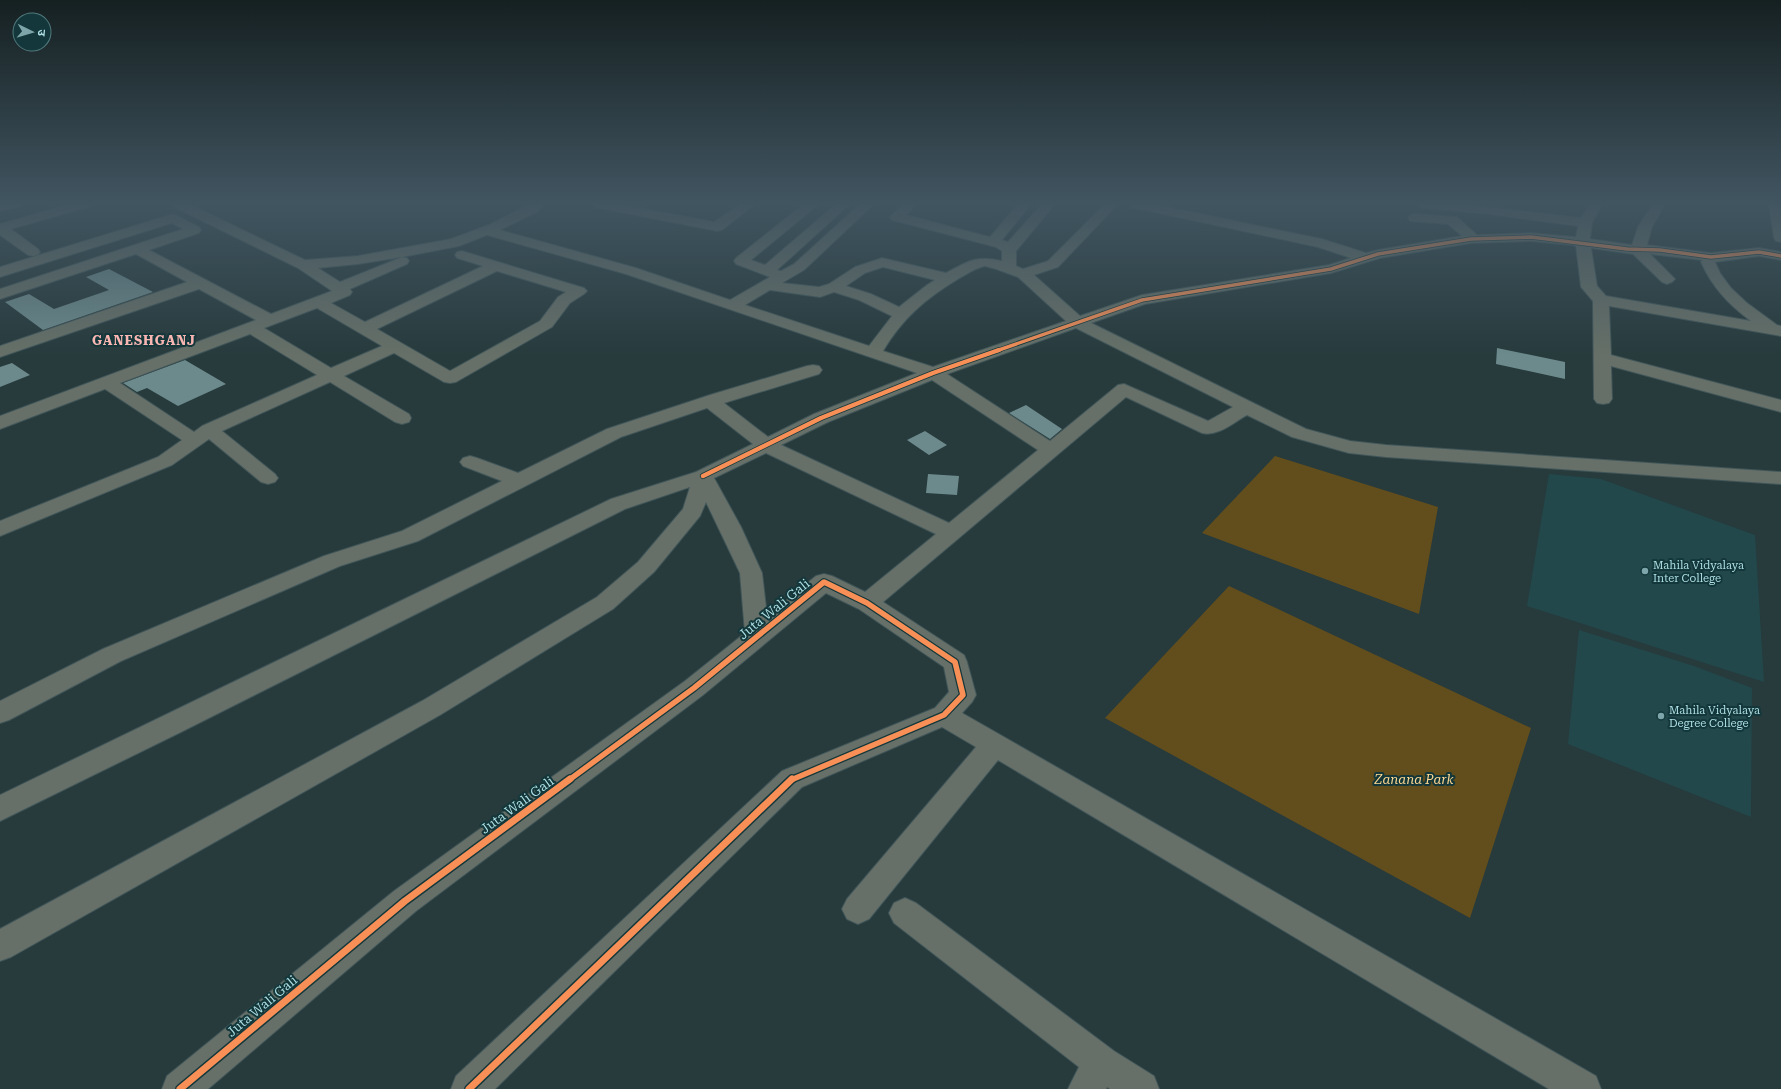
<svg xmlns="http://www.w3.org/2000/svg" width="1781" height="1089" viewBox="0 0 1781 1089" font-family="'Roboto Serif','Noto Sans Devanagari',serif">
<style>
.built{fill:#22484b}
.green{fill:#624e1d}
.building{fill:#6c8a8c}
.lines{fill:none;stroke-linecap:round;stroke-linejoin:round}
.minor-casing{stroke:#415659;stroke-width:2}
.minor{fill:#667068;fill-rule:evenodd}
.cycleway-far3-casing{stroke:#13373a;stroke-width:5}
.cycleway-far2-casing{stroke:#13373a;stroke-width:6}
.cycleway-far1-casing{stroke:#13373a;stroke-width:8}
.cycleway-casing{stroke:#13373a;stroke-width:10}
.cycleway-far3{stroke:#f78f57;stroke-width:3.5}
.cycleway-far2{stroke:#f78f57;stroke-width:4.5}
.cycleway-far1{stroke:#f78f57;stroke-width:5.5}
.cycleway{stroke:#f78f57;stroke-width:7}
.poi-dot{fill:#7ea5a9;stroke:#13373a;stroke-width:1.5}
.labels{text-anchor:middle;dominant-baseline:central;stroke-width:4;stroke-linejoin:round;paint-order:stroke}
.poi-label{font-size:11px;fill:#addfe4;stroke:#13373a;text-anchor:start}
.far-district-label{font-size:13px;font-weight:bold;letter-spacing:1px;fill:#fab6b2;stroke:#13373a}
.near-street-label{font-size:13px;fill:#addfe4;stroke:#13373a}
.near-park-label{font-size:13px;font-style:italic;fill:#fed891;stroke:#13373a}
</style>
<rect width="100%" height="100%" fill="#273a3c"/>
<path class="built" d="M1549,474L1601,479L1755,535L1764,682L1527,606Z
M1579,630L1694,666L1752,688L1751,817L1568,744Z"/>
<path class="green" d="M1275,456L1438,507L1419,614L1202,533Z
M1229,586L1531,728L1470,918L1105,718Z"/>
<path class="building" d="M109,269L153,292L43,330L5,302L29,294L54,309L109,290L86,277Z
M1497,348L1565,362V379L1496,364Z
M185,360L226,384L178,406L147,388L137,392L123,383Z
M12,363L30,375L0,387V367Z
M1026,405L1062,429L1050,439L1009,413Z
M925,431L947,445L929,455L907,440Z
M928,474L959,476L957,495L926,493Z"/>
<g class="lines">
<g class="minor-casing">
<path id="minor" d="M0,204H22L20,207L0,211Z
M70,204H90L88,207L11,229L38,249L40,252L38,255L33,256L28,255L0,235V224Z
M172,204H189L305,260L358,256L451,239L491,224L530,204H544L537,212L500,230L636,268L730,300L770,277L736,264L734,261L736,258L804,204H819L751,260L765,265L836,204H850L777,270L781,271L794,264L860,204H874L804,270L782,283L819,287L829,284L855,267L882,258L946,273C968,261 976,255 1002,261V251L996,247L892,220L890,217L903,204H917L906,215L990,237L1018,204H1031L1002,240L1008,242L1042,204H1055L1016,251V266L1023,269L1048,261L1105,204H1118L1058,267L1034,275L1080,316L1142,295L1329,265L1351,258L1318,247L1135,208L1130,207L1129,204H1153L1322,239L1366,253L1378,250L1462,236L1448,224L1410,221L1408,218L1410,215L1415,214L1457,217L1477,235L1531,233L1576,237L1578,226L1488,214L1424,208L1419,207L1418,204H1463L1581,218L1590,204H1602L1592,223L1590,239L1632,245L1638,227L1653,204H1665L1652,227L1647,245L1711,253L1759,248L1781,252V260L1759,256L1715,262L1720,273L1731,288L1747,303L1777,325L1781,326V336L1609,306L1611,355L1781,400V412L1611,366L1612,399L1609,403L1603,404L1597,403L1594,399L1593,301L1581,287L1576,246L1572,245L1531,241L1471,243L1380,258L1331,273L1145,304L1091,323L1306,429L1350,441L1386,445L1781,472V484L1386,457L1349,453L1292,437L1247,415C1234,422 1218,437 1202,433L1126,397L883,602L964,655L967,662L976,695L972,702L962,713L1596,1076L1601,1089H1549L998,760L869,919L858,924L847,919L842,909L847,899L976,747L942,727L802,787L495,1089H451L456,1076L782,771L935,708L949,692L944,667L859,609L826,593L703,695L416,911L208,1089H162L167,1076L394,891L685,681L745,633L740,573L706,502L700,516L654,572L613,609L440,715L11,957L0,961V929L422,701L597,597L638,562L683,509L690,487L625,509L181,732L0,821V795L611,499L696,472L753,444L707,408L621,437L418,541L340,566L121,661L9,720L0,723V701L103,649L324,556L402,531L502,481L463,466L460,462L463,458L470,456L477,458L518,473L607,429L710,395L807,366L813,365L819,366L822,370L819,374L724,403L768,437L814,414L917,373L626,274L487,235L459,246L402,257L407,258L409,261L407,264L350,289L352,292L350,295L331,303L365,322L483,266L457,258L455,255L457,252L462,251L584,288L587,291L584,294L570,303L552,327L456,382L450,383L444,382L394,353L344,376L409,414L411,418L409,422L402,424L395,422L330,382L222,431L275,474L278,478L275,482L268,484L261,482L209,439L172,465L0,536V521L158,457L182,440L105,389L0,429V416L256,320L199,289L0,357V346L187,282L136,254L0,299V289L183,229L172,223L0,277V267L173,214L199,227L201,230L199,233L149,250L271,314L332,291L298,268L174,207ZM1591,248L1633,254L1662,282L1667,284L1672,282L1675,279L1650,254L1702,260L1701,262C1712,287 1729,305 1751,321L1606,296L1597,286ZM402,257L340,282L318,268L358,264ZM985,266L996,269L1018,277L1066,321L933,367L883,351C903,318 925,299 958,279C967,274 975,268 985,266ZM883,267L935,280L927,285L899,307L871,294L846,286L865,273ZM497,271L566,292L558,297L540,321L450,371L377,329ZM770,290L820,297L834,292L859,300L892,316L869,346L745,305ZM317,308L382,346L331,368L264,328ZM1076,328L1233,407L1208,421L1124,384L1118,385L1050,441L947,374ZM250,334L317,375L202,426L194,432L120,383ZM932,380L1038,450L949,523L781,445L828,422ZM766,453L936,534L865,592L832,576L824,574L816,576L767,616L762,573L741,527L714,478Z
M592,204H618L714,222L740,204H755L722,230L717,231L599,208L594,207Z
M1769,204H1781V242L1776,241L1774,238Z
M905,898L916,903L1114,1051L1154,1076L1159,1089H1110L1107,1087L1106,1089H1068L1079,1067L894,923L889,913L894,903Z"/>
</g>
<use href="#minor" class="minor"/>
<g class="cycleway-far3-casing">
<path id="cycleway-far3" d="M996,351L1142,300L1331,269L1378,254L1471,239L1531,237L1627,249L1660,250L1711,257L1759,252L1781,256"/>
</g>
<g class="cycleway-far2-casing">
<path id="cycleway-far2" d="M703,476L821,418L933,373L999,350"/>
</g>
<g class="cycleway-far1-casing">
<path id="cycleway-far1" d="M569,780L694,688L824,582L867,603L955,662L963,695L944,715L791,780"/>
</g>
<g class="cycleway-casing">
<path id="cycleway" d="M180,1089L405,901L570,779
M469,1089L792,779"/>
</g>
<use href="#cycleway-far3" class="cycleway-far3"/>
<use href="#cycleway-far2" class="cycleway-far2"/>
<use href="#cycleway-far1" class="cycleway-far1"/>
<use href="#cycleway" class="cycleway"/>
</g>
<linearGradient id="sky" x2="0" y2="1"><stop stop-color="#152021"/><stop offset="0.57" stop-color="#415561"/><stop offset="1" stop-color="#415561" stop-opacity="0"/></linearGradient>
<rect width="1781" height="356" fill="url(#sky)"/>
<g class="poi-dot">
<circle cx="1645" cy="571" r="4"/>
<circle cx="1661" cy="716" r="4"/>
</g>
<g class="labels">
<g class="poi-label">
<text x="1653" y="565">Mahila Vidyalaya<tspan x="1653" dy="13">Inter College</tspan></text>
<text x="1669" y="710">Mahila Vidyalaya<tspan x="1669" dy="13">Degree College</tspan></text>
</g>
<g class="far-district-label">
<text x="144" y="340">GANESHGANJ</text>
</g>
<g class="near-street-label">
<text transform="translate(774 609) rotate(-39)">Juta Wali Gali</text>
<text transform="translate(517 805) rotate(-36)">Juta Wali Gali</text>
<text transform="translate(262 1006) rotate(-40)">Juta Wali Gali</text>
</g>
<g class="near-park-label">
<text x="1414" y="779">Zanana Park</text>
</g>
</g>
<g transform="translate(32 32) rotate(95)"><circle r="19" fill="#13373a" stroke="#517a7e"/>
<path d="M0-3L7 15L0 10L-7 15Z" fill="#7ea5a9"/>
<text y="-6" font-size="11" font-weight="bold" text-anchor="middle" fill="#addfe4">उ</text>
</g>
</svg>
